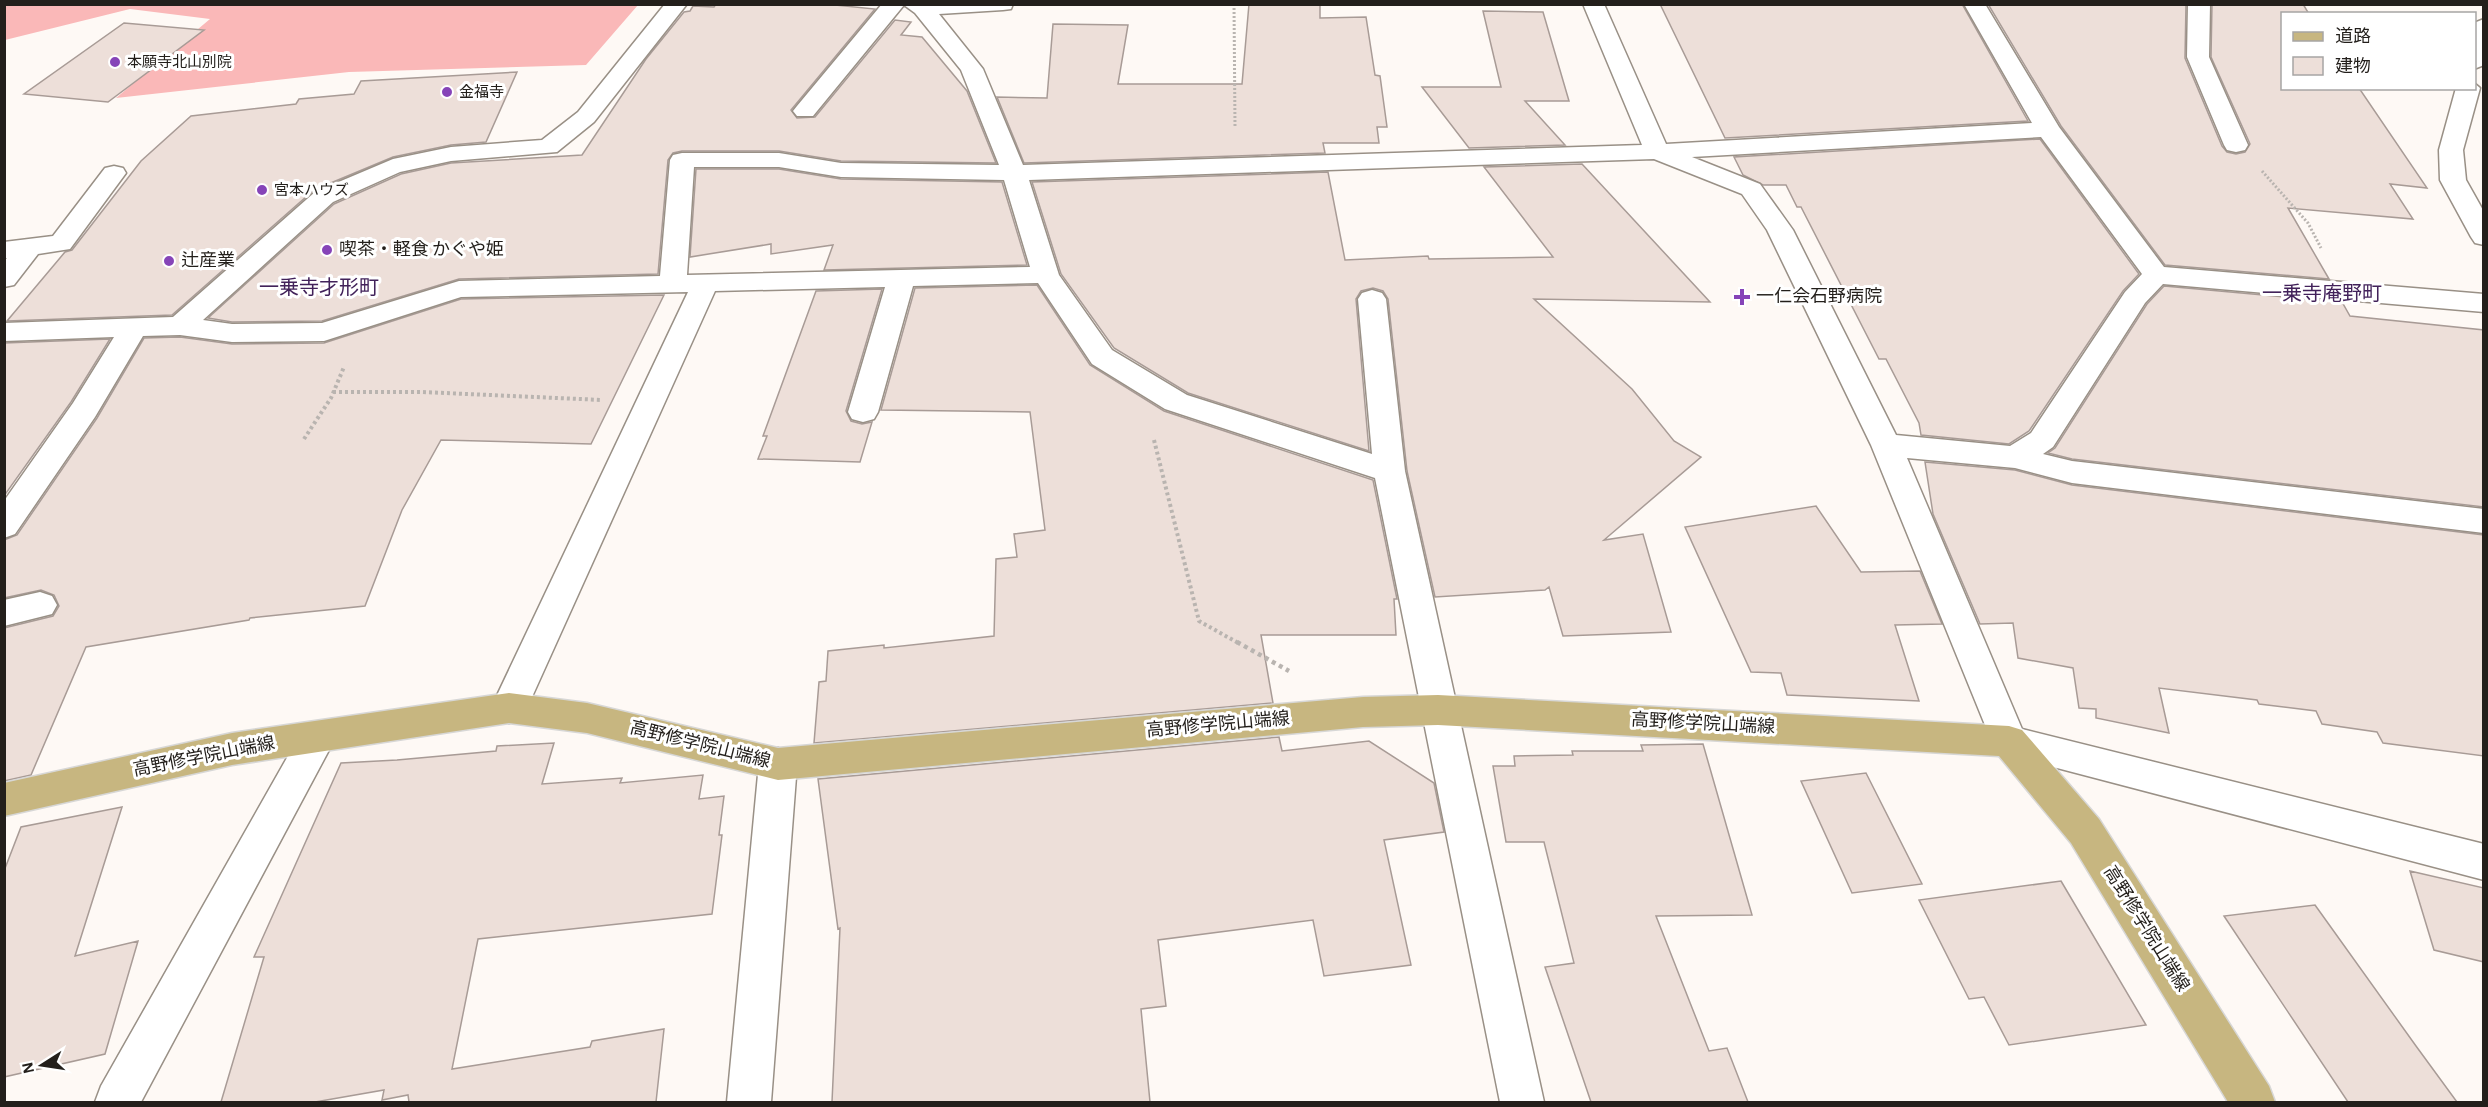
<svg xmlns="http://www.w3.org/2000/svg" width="2488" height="1107" viewBox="0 0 2488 1107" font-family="'Alegreya Sans','Noto Sans JP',sans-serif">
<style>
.forest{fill:#fab8b8}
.building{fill:#eddfd9;stroke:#a89b96;stroke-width:1.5}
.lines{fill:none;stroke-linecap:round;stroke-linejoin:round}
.minor-casing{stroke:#999086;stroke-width:3}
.major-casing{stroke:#d7d7d6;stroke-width:3}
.path-far2{stroke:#b9b4b0;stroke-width:3;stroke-dasharray:2 2;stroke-linecap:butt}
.path-far1{stroke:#b9b4b0;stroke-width:4;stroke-dasharray:3 3;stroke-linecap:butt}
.path{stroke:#b9b4b0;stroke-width:4.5;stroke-dasharray:4 4;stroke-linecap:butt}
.minor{fill:#fff;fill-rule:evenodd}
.major{fill:#c7b680;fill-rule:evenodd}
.poi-dot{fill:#8644b8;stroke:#fff;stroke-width:2}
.labels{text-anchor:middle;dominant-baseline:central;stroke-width:6;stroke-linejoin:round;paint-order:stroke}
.far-poi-label{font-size:15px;fill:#231f1b;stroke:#fff;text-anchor:start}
.poi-label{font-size:18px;fill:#231f1b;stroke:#fff;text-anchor:start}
.street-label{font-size:18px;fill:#231f1b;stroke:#fff}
.neighbourhood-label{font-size:20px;fill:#42225a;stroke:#fff}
</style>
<rect width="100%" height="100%" fill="#fef9f5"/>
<path class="forest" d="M5,5H638L586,65L349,72L116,98L210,19L130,9L5,40Z"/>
<path class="building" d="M716,4H825L875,9L791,110L797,118L815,117L895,20L911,22L901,35L922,37L967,91L996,163L841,161L779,151H682L673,153L668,160L658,274L459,279L322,321L232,322L208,318L334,204L401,174L451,163L582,155L646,59L684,12L690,11L693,6L714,7Z
M1249,4H1320V18L1366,17L1375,75L1380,76L1387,127H1377L1379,143H1323L1325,153L1024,163L997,97L1047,98L1053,24L1128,25L1118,84H1242Z
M1660,4H1962L2028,121L1725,138Z
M1988,4H2186L2185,58L2222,146L2227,152L2236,154L2245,152L2250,144L2211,57L2212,4H2303L2309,14H2283V88H2359L2427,188L2390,184L2413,219L2288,208L2329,279L2165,265L2061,126Z
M1483,11L1543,12L1569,101H1525L1565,145L1469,148L1422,87H1501Z
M124,23L204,30L108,102L24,94Z
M517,72L486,142L451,145L393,157L314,190L172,315L7,321L65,252L72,250L141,161L191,116L296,104L299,99L354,94L361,81Z
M2040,139L2139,274L2123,291L2029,431L2009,444L1921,435L1919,423L1886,359H1879L1801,207H1797L1786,185H1763L1743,175L1734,157Z
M1582,164L1710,302L1534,299L1632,389L1674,441L1701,457L1604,540L1643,534L1671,632L1563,636L1549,587L1545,590L1435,597L1407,471L1388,299L1383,291L1373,288L1361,291L1356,299L1369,451L1188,393L1114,348L1061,274L1032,182L1328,172L1345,260L1428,256L1429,259L1553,257L1484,167Z
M696,169H779L841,179L1002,182L1027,265L824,270L833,245L771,254V244L690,257Z
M1037,285L1090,365L1164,411L1373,480L1397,599H1394L1396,635H1261L1273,703L814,743L819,682L826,681L828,651L884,645V648L994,636L996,559L1017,557L1014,534L1045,530L1030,412L881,410L915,288Z
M2164,286L2342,302L2350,316L2484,330V507L2072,459L2048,453L2055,448L2147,304Z
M882,289L846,411L851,421L862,424L872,422L860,462L758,459L767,436H763L816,291Z
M664,295L591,444L441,440L402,510L365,606L250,618L249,620L86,647L31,775L4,781V628L53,616L59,606L54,595L41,590L4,598V540L17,535L97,418L144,338L180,337L232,344L324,343L461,299Z
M110,339L71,402L4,496V343Z
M1925,462L2015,470L2072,485L2484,535V756L2383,743L2377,732L2322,724L2316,711L2259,704L2257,700L2159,688L2169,733L2096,718V709L2079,708L2073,668L2018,658L2013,623L1980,624L1933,514Z
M1816,506L1861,572L1920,571L1942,624L1895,625L1919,701L1787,695L1781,673L1751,672L1685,527Z
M1279,737L1282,751L1369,741L1434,783L1444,832L1384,840L1411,965L1324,976L1313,920L1158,940L1166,1006L1141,1009L1150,1102H832L840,928L838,929L818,779Z
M554,743L542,784L622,778L620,783L703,775L699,799L724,796L719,835H722L712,914L478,939L452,1069L590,1047L592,1041L664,1029L656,1102H409L408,1095L382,1100L384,1090L315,1102H221L264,957H254L341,763L397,760L496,751L497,746Z
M1703,744L1752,915L1656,916L1709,1051L1727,1048L1748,1102H1591L1545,967L1574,963L1544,842H1506L1493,766H1515L1514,756L1573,755L1572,751H1643L1641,745Z
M1866,773L1922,884L1852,893L1801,781Z
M122,807L75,956L138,941L105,1054L4,1077V871L21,827Z
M2410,871L2484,888V962L2434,950Z
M2061,881L2146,1025L2009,1045L1984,997L1969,999L1919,900Z
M2315,905L2416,1046L2457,1102H2348L2224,916Z"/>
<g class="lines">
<g class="minor-casing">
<path id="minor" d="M665,4H687L594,122L557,152L451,161L400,172L333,202L203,320L232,324L322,323L459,281L660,276L670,160L673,155L682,153H779L841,163L999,165L961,70L915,13L904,5L813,116H797L793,111L797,106L882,4H1013L1011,9L1003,10L939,14L983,69L1023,165L1642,145L1583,4H1604L1666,144L2032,123L1964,4H1985L2059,127L2164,267L2484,294V312L2163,284L2145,303L2053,447L2043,454L2072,461L2484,509V533L2072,483L2015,468L1907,458L2022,729L2484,844V880L1996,752L1871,445L1767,230L1742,194L1654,159L1029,180L1059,275L1112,350L1187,395L1372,454L1358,299L1362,293L1372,290L1382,293L1386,299L1405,471L1544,1102H1500L1375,478L1165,409L1092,364L1038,283L913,286L878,412L874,419L863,422L852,419L848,412L885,287L715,291L527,708L522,718L509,723L496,718L491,708L688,292L461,297L324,341L232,342L180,335L143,336L95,417L15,534L4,538V501L73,403L114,337L4,341V323L173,317L315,192L393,159L451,147L542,140L578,112ZM2041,137L2142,274L2125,292L2031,433L2010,446L1896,435L1793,230L1760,184L1692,157ZM694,167H779L841,177L1004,180L1030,267L687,275Z
M2188,4H2210L2209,57L2248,145L2245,150L2236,152L2227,150L2224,145L2187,57Z
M2484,19V65L2474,69V23Z
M2474,83L2480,88L2463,150L2466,180L2484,212V245L2475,243L2471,237L2440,180L2439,150L2456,88H2474Z
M114,166L123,168L126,173L70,249L38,254L14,285L4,287V261L7,258H4V242L53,236L105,168Z
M40,592L52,596L57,605L52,614L4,626V600Z
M318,722L331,726L336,737L141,1102H95L101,1086L305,726Z
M778,748L791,753L797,764L771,1102H727L759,764L765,753Z"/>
</g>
<g class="major-casing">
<path id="major" d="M509,693L587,703L778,748L1363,697L1438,695L2009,726L2022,730L2099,819L2269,1086L2275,1102H2228L2071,843L1999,756L1438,725L1363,727L778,780L587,733L509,723L232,765L4,816V783L232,733Z"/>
</g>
<path class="path-far2" d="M1234,4L1235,127
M2262,171L2308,223L2321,248"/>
<path class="path-far1" d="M333,392H422L602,400
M304,439L331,398L344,367
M1154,440L1199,621L1240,644"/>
<path class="path" d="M1237,642L1289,671"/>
<use href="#minor" class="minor"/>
<use href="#major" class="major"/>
</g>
<g class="poi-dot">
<circle cx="115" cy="62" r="6"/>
<circle cx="447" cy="92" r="6"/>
<circle cx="262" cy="190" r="6"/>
<circle cx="327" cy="250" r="6"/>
<circle cx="169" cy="261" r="6"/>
<path d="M1739 288h6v6h6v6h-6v6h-6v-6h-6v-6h6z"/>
</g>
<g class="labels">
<g class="far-poi-label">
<text x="127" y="62">本願寺北山別院</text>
<text x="459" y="92">金福寺</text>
<text x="274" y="190">宮本ハウズ</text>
</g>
<g class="poi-label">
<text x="339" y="250">喫茶・軽食 かぐや姫</text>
<text x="181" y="261">辻産業</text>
<text x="1756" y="297">一仁会石野病院</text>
</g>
<g class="street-label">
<text transform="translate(1703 724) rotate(3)">高野修学院山端線</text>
<text transform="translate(1218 725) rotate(-5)">高野修学院山端線</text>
<text transform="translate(700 745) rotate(14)">高野修学院山端線</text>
<text transform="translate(204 757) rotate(-11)">高野修学院山端線</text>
<text transform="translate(2146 929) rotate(58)">高野修学院山端線</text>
</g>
<g class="neighbourhood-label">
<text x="319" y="288">一乗寺才形町</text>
<text x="2322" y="294">一乗寺庵野町</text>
</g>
</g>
<rect width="2488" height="1107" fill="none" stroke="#231f1b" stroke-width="12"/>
<rect x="2281" y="12" width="195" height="78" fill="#ffffff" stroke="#a7a5a4" stroke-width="1.5"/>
<rect x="2293" y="32" width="30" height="9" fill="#c7b680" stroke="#a7a5a4" stroke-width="1.5"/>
<text x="2335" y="42" font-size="18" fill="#231f1b">道路</text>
<rect x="2293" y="57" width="30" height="18" fill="#eddfd9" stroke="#a7a5a4" stroke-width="1.5"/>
<text x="2335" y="72" font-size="18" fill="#231f1b">建物</text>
<g transform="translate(42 1065) rotate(258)" stroke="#ffffff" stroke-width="4.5" paint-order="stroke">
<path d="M0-4.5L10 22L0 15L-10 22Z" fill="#231f1b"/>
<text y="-9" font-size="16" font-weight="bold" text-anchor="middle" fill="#231f1b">N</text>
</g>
</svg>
